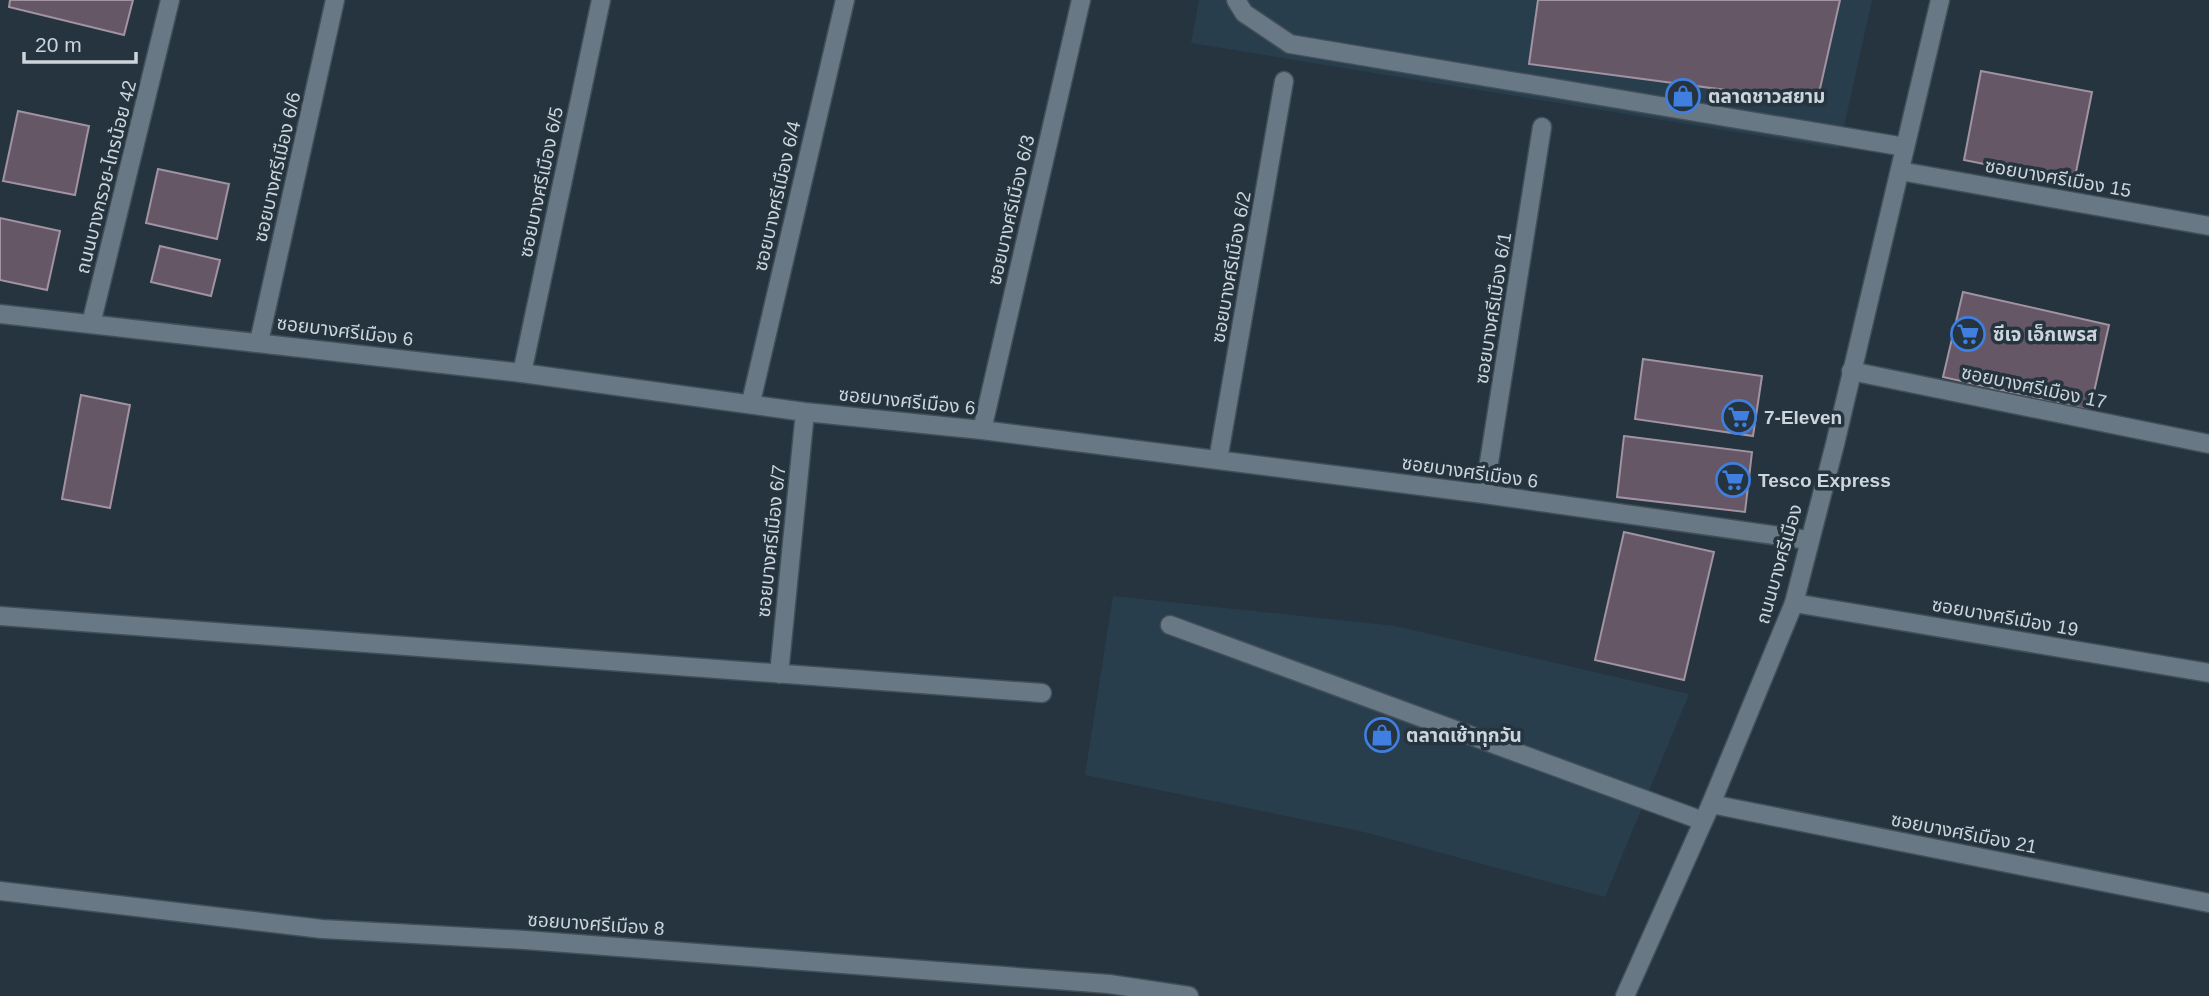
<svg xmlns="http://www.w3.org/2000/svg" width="2209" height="996" viewBox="0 0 2209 996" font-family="Helvetica,'Noto Sans Thai',sans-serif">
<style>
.built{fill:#293e4d}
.building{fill:#655765;stroke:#a193a1;stroke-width:2}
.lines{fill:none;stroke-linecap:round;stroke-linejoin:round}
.service-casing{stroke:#424f58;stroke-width:21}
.minor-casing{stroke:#424f58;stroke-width:21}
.tertiary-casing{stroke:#424f58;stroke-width:21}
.service{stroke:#687884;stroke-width:18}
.minor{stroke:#687884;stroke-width:18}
.tertiary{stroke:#687884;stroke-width:18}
.labels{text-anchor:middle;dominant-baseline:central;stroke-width:7;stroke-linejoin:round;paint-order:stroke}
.poi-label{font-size:19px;font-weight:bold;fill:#ccd5dc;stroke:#25343e;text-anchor:start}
.street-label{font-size:19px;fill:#ccd5dc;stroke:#25343e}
</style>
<rect width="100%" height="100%" fill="#25343e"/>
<path class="built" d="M1199,0H1872L1839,149L1191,43Z
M1113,596L1395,626L1689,694L1605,897L1360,831L1085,775Z"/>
<path class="building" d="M10,0H133L124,35L9,7Z
M1538,0H1840L1817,102L1529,64Z
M1981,71L2092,92L2074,182L1964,160Z
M18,111L89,126L75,195L3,181Z
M158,169L229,184L217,239L146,223Z
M0,218L60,231L47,290L0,280Z
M160,246L220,260L211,296L151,282Z
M1963,292L2109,325L2090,410L1943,377Z
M1643,359L1762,376L1753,436L1635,419Z
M81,395L130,405L110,508L62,499Z
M1624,436L1752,452L1745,512L1617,497Z
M1624,532L1714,552L1684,680L1595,660Z"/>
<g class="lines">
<g class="service-casing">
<path id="service" d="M1236,0L1244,13L1290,44L1905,147
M1900,171L2209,226
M0,314L522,373L805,412L982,430L1484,494L1808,540
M259,342L335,0
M1851,371L2209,444
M982,430L1081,0
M1218,460L1284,81
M1484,494L1542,127
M0,616L1042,693
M1170,625L1703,821
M779,674L805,412
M0,891L322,929L525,940L1109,984L1189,996"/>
</g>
<g class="minor-casing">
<path id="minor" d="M91,324L170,0
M522,373L601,0
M751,402L845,0
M1794,603L2209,673
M1711,804L2209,903"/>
</g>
<g class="tertiary-casing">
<path id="tertiary" d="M1625,996L1711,804L1794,603L1835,444L1940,0"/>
</g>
<use href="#service" class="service"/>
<use href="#minor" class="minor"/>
<use href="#tertiary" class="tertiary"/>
</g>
<defs>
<g id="shop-ring" transform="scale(1.75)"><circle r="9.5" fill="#25343e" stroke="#3f7fe0" stroke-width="1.5"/><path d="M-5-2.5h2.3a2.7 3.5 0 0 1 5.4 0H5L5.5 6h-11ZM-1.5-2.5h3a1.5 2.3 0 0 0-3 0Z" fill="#3f7fe0"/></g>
<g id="supermarket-ring" transform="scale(1.75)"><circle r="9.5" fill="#25343e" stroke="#3f7fe0" stroke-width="1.5"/><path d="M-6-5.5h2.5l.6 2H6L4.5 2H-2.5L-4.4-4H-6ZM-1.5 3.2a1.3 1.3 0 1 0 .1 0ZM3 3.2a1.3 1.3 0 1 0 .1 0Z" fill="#3f7fe0"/></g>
</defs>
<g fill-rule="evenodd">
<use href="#shop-ring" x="1683" y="96"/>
<use href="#supermarket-ring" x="1968" y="334"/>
<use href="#supermarket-ring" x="1739" y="417"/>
<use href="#supermarket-ring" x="1733" y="480"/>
<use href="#shop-ring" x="1382" y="735"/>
</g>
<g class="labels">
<g class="poi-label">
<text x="1708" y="96">ตลาดชาวสยาม</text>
<text x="1993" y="334">ซีเจ เอ็กเพรส</text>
<text x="1764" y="417">7-Eleven</text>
<text x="1758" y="480">Tesco Express</text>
<text x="1406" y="735">ตลาดเช้าทุกวัน</text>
</g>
<g class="street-label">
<text transform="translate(277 167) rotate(-77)">ซอยบางศรีเมือง 6/6</text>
<text transform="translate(106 177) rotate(-76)">ถนนบางกรวย-ไทรน้อย 42</text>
<text transform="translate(2058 178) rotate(10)">ซอยบางศรีเมือง 15</text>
<text transform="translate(541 182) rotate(-78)">ซอยบางศรีเมือง 6/5</text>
<text transform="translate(777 196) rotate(-77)">ซอยบางศรีเมือง 6/4</text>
<text transform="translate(1011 210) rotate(-77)">ซอยบางศรีเมือง 6/3</text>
<text transform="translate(1231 267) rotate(-80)">ซอยบางศรีเมือง 6/2</text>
<text transform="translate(1493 308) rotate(-81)">ซอยบางศรีเมือง 6/1</text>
<text transform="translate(345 331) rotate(7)">ซอยบางศรีเมือง 6</text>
<text transform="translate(2034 387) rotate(12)">ซอยบางศรีเมือง 17</text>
<text transform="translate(907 401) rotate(6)">ซอยบางศรีเมือง 6</text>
<text transform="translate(1470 472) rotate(8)">ซอยบางศรีเมือง 6</text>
<text transform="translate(771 541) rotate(-84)">ซอยบางศรีเมือง 6/7</text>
<text transform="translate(1779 564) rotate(-74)">ถนนบางศรีเมือง</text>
<text transform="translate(2005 617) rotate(10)">ซอยบางศรีเมือง 19</text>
<text transform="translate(1964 833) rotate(11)">ซอยบางศรีเมือง 21</text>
<text transform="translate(596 924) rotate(4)">ซอยบางศรีเมือง 8</text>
</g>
</g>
<path d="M24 52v10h112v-10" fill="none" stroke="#ccd5dc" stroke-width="3.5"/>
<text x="35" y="52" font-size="21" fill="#ccd5dc" stroke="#25343e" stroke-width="5" paint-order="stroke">20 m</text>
</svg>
